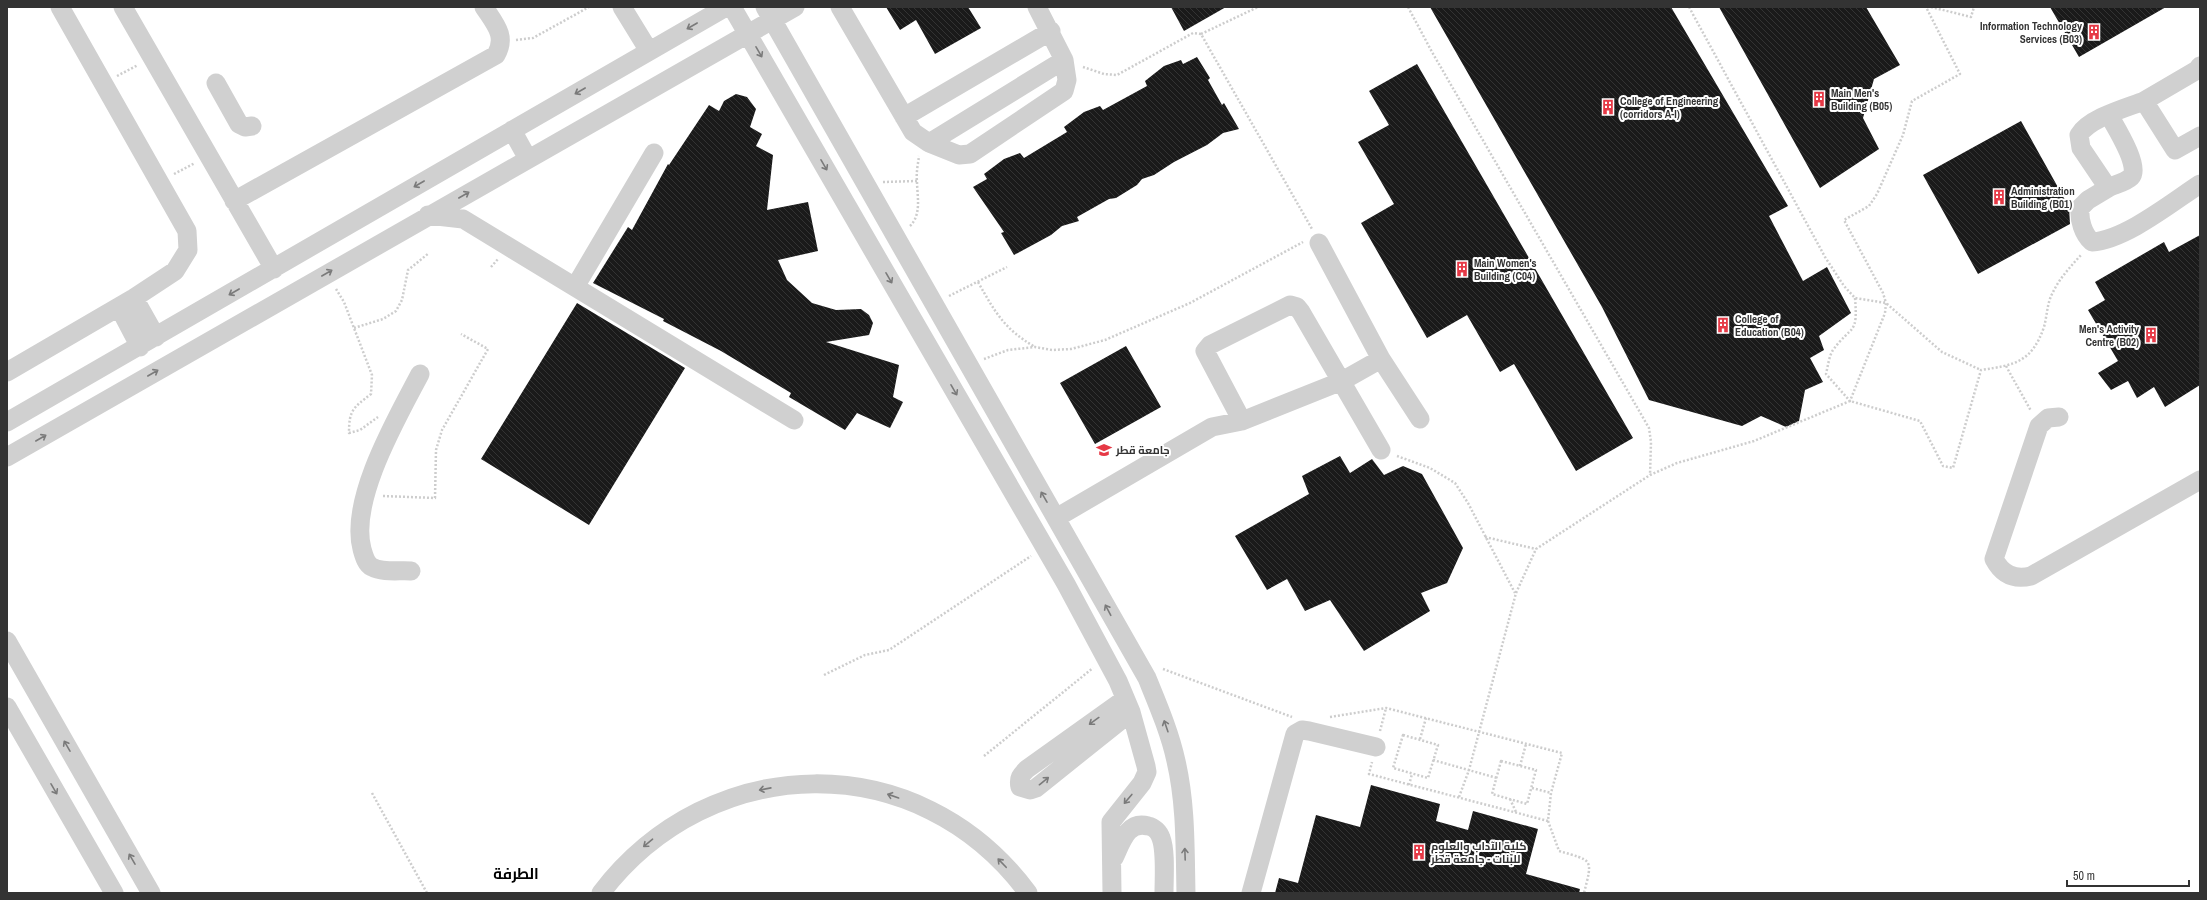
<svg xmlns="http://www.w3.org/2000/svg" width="2207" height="900" viewBox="0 0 2207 900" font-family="'Archivo Narrow',Cairo,sans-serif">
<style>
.building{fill:url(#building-back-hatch)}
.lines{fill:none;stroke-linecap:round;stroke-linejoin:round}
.path{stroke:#cdcdcd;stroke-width:2.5;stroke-dasharray:2 2;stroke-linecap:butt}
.minor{stroke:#d0d0d0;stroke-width:19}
.oneway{stroke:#7a7a7a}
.labels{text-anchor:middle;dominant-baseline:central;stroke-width:4;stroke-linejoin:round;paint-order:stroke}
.poi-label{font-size:11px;font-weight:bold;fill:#333;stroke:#fff;text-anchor:start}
.district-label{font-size:15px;font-weight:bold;fill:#000;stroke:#fff}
</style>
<defs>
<pattern id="building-back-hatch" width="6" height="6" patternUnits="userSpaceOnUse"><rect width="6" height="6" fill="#1a1a1a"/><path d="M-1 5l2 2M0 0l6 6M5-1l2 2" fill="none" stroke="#333"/></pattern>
</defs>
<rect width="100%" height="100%" fill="#fff"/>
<path class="building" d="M886,7H968L981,28L935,54L916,20L900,30Z
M1171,7H1226L1184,31Z
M1430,7H1671L1788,206L1769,216L1803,281L1827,267L1851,313L1819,336L1824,350L1810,358L1823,382L1805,390L1799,421L1786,427L1761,416L1742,426L1649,400L1602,307Z
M1719,7H1866L1900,65L1874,79L1863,118L1879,149L1820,188Z
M2050,7H2166L2079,57Z
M1197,57L1210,78L1208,80L1222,105L1224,103L1239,129L1223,133L1207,145L1174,162L1154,175L1142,179L1137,185L1116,198L1109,199L1077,217L1079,221L1062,226L1051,235L1014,255L1001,233L1004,232L973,187L987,179L984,174L1004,159L1020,153L1024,158L1067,132L1064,127L1084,112L1100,106L1103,110L1147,86L1145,81L1164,66L1181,60L1183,64Z
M1417,64L1633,438L1576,471L1514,364L1500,372L1467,315L1427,338L1361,223L1394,204L1358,142L1389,125L1369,91Z
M736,94L747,97L756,109L750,127L762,134L756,146L773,155L767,210L808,202L818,251L778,260L787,280L812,303L836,310L861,309L869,315L873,323L869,335L826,342L899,365L893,397L903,402L890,428L857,413L845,430L789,397L791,393L721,351L663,321L664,319L593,283L628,227L632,230L668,164L669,165L709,105L719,111L724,101Z
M2021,121L2069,207L2070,224L1978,274L1923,175Z
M2200,235V385L2165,407L2154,387L2137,398L2128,381L2111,390L2098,373L2118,361L2088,310L2105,300L2095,282L2164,242L2169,252Z
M577,303L685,368L589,525L481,459Z
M1126,346L1161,407L1095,444L1060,383Z
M1340,456L1350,473L1372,459L1384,475L1403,466L1422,474L1463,548L1447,583L1421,593L1430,611L1364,651L1330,600L1305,611L1287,579L1267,590L1235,536L1309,494L1302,476Z
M1371,785L1440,804L1436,821L1468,830L1473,811L1538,829L1526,874L1580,889L1579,893H1275L1279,878L1298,883L1316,815L1360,827Z"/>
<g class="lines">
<path class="path" d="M1408,7L1432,52L1649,428L1651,442L1650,475
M1689,7L1825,257L1844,286L1855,298L1886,303L1942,352L1981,370
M1931,7L1971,17L1974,7
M1201,34L1258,7
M516,40L533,38L589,7
M1083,67L1104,74L1117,75L1193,33L1201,34L1312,229
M117,76L138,65
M174,174L195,163
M883,182L917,181
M910,226C922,214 917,196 917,181C916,173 918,164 919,156
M491,267L498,259
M978,282C995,312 1004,329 1035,347
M336,289L344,302L372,375L371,394C353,408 349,410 349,433L360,430L378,417
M949,296L1007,267
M1855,298C1858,336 1852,324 1833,350C1829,356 1828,366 1826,374L1850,401L1885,313L1886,303L1883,293L1844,220L1869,206L1877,194L1903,135L1912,101L1960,74L1926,7
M354,328L383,319L396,311L402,300L408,270L429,253
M984,359L1008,350L1035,347L1052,350L1071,349L1105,340L1190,303L1303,242
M2006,366L2031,411
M1397,456L1430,468L1455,483L1468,503L1515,593
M383,496L435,498L436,450L442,430L488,349L461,334
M1485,537L1536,549
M1163,669L1292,717
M824,675L865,655L889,650L1031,556
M1330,717L1386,708L1562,753L1551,793L1548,821L1369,774L1372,762
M1380,731L1386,708
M1403,735L1438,745L1428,778L1393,768Z
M1420,739L1426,718
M984,756L1093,668
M1433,760L1497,778
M1501,761L1536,770L1527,804L1492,794Z
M1520,766L1526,744
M1409,785L1412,774
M1532,788L1551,793
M372,793L427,893
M1459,797L1469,770L1516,593L1536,549L1650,475L1677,463L1754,441L1850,401L1920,421L1943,466L1953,468L1981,370C2015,365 2032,362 2044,327C2047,316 2047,304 2052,294C2059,279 2070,267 2081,255
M1510,799L1516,812
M1548,821L1559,851C1593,861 1593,858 1584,893"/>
<path class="minor" d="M123,7L274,269
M622,7L649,51
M732,7L1066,584L1118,681L1131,712L1146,766L1147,772L1142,783L1111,822L1112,893
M765,7L1147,678C1158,705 1170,733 1176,761C1186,804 1185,849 1186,893
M840,7L913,132L929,143L1064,60L1037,7
M2200,66L2197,70L2144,101L2175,150L2200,136
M216,83L239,124L245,127L252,126
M2144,101C2126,108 2089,118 2079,135L2081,148L2108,188L2088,200L2080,208C2079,220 2083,234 2092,242C2125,240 2171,203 2200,184
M904,117L1051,31
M512,130L528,159
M929,143L959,155L970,154L1064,91L1067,80L1064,60
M2108,188C2114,185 2126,182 2131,177C2141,167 2115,126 2109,115
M234,201L496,55C507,36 495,24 484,7
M428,215L463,219L794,420
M575,287L654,153
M134,298L156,337
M119,307L140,347
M1381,359L1420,419
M7,372L134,298L175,271L188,250L187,231L60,7
M2059,417L2048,418L2039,426L1994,559C2002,574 2014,580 2031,576L2200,480
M1242,421L1205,351L1210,345L1290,305L1297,307L1301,312L1381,450
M7,422L726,7
M7,457L795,7
M1056,518L1212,427L1242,421L1342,381L1381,359L1319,243
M411,571C400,570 383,573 372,567C366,564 364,556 362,549C349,500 397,418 420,374
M7,641L151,893
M1125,699L1027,769C1021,775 1018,778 1020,787L1030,790L1036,788L1131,712
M7,707L114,893
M1114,858C1121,844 1127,820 1148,826C1154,827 1159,832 1161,838C1166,851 1164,878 1164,893
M601,893C710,750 919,745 1028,893
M1251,893L1295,734L1302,730L1309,731L1376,747"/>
</g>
<defs><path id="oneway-shaft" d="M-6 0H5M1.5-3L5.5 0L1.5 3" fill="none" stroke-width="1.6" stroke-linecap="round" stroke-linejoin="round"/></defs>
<g class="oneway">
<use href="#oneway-shaft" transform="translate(692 26) rotate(150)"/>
<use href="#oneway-shaft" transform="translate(759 52) rotate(60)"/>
<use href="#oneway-shaft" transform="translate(580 91) rotate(150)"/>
<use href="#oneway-shaft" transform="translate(824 165) rotate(60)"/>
<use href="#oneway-shaft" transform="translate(419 184) rotate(150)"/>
<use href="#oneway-shaft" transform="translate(464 195) rotate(-30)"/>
<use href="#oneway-shaft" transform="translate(327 273) rotate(-30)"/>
<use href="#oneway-shaft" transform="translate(889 278) rotate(60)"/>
<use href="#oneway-shaft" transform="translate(234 292) rotate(150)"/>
<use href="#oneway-shaft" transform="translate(153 373) rotate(-30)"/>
<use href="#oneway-shaft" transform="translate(954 390) rotate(60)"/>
<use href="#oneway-shaft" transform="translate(41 438) rotate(-30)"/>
<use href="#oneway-shaft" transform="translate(1044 497) rotate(-120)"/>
<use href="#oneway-shaft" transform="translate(1108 610) rotate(-118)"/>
<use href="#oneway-shaft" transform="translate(1094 721) rotate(144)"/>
<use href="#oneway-shaft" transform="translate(1166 726) rotate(-109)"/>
<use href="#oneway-shaft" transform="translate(67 746) rotate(-120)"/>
<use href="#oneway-shaft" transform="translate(1044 781) rotate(-39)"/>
<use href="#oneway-shaft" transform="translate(54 789) rotate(60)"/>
<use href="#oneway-shaft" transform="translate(765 789) rotate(169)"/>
<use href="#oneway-shaft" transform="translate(893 796) rotate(-161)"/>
<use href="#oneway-shaft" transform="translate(1128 799) rotate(130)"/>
<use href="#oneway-shaft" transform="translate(648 843) rotate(140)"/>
<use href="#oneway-shaft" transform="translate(1185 854) rotate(-92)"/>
<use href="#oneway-shaft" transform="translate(132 859) rotate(-120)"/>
<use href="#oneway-shaft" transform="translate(1002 863) rotate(-134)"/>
</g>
<defs>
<g id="building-bare" transform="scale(1.2)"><path d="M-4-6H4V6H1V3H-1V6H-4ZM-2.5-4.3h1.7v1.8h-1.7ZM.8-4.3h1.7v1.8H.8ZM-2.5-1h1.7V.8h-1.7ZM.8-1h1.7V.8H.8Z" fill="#e63946" stroke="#fff" stroke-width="2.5" paint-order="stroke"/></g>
<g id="university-bare" transform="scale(1.2)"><path d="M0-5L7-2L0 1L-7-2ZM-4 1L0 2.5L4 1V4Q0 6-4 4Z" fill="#e63946" stroke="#fff" stroke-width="2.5" paint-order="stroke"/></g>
</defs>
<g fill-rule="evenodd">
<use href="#building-bare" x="2094" y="32"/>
<use href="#building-bare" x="1819" y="99"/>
<use href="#building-bare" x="1608" y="107"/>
<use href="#building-bare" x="1999" y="197"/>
<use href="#building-bare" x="1462" y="269"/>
<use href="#building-bare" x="1723" y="325"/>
<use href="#building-bare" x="2151" y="335"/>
<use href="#university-bare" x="1104" y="450"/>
<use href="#building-bare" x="1419" y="852"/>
</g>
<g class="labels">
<g class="poi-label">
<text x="2082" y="26" text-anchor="end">Information Technology<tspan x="2082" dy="13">Services (B03)</tspan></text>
<text x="1831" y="93">Main Men's<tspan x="1831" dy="13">Building (B05)</tspan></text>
<text x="1620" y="101">College of Engineering<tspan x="1620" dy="13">(corridors A-I)</tspan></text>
<text x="2011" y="191">Administration<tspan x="2011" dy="13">Building (B01)</tspan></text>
<text x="1474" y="263">Main Women's<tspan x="1474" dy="13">Building (C04)</tspan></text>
<text x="1735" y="319">College of<tspan x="1735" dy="13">Education (B04)</tspan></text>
<text x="2139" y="329" text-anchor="end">Men's Activity<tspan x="2139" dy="13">Centre (B02)</tspan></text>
<text x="1116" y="450">جامعة قطر</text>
<text x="1431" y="846">كلية الآداب والعلوم<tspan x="1431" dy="13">للبنات - جامعة قطر</tspan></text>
</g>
<g class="district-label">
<text x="516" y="873">الطرفة</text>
</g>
</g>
<rect width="2207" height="900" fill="none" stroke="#333333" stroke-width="16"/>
<path d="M2067 880v6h122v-6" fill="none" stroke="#333333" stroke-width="2"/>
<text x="2073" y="880" font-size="12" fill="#333333" stroke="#ffffff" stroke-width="3" paint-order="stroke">50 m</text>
</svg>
